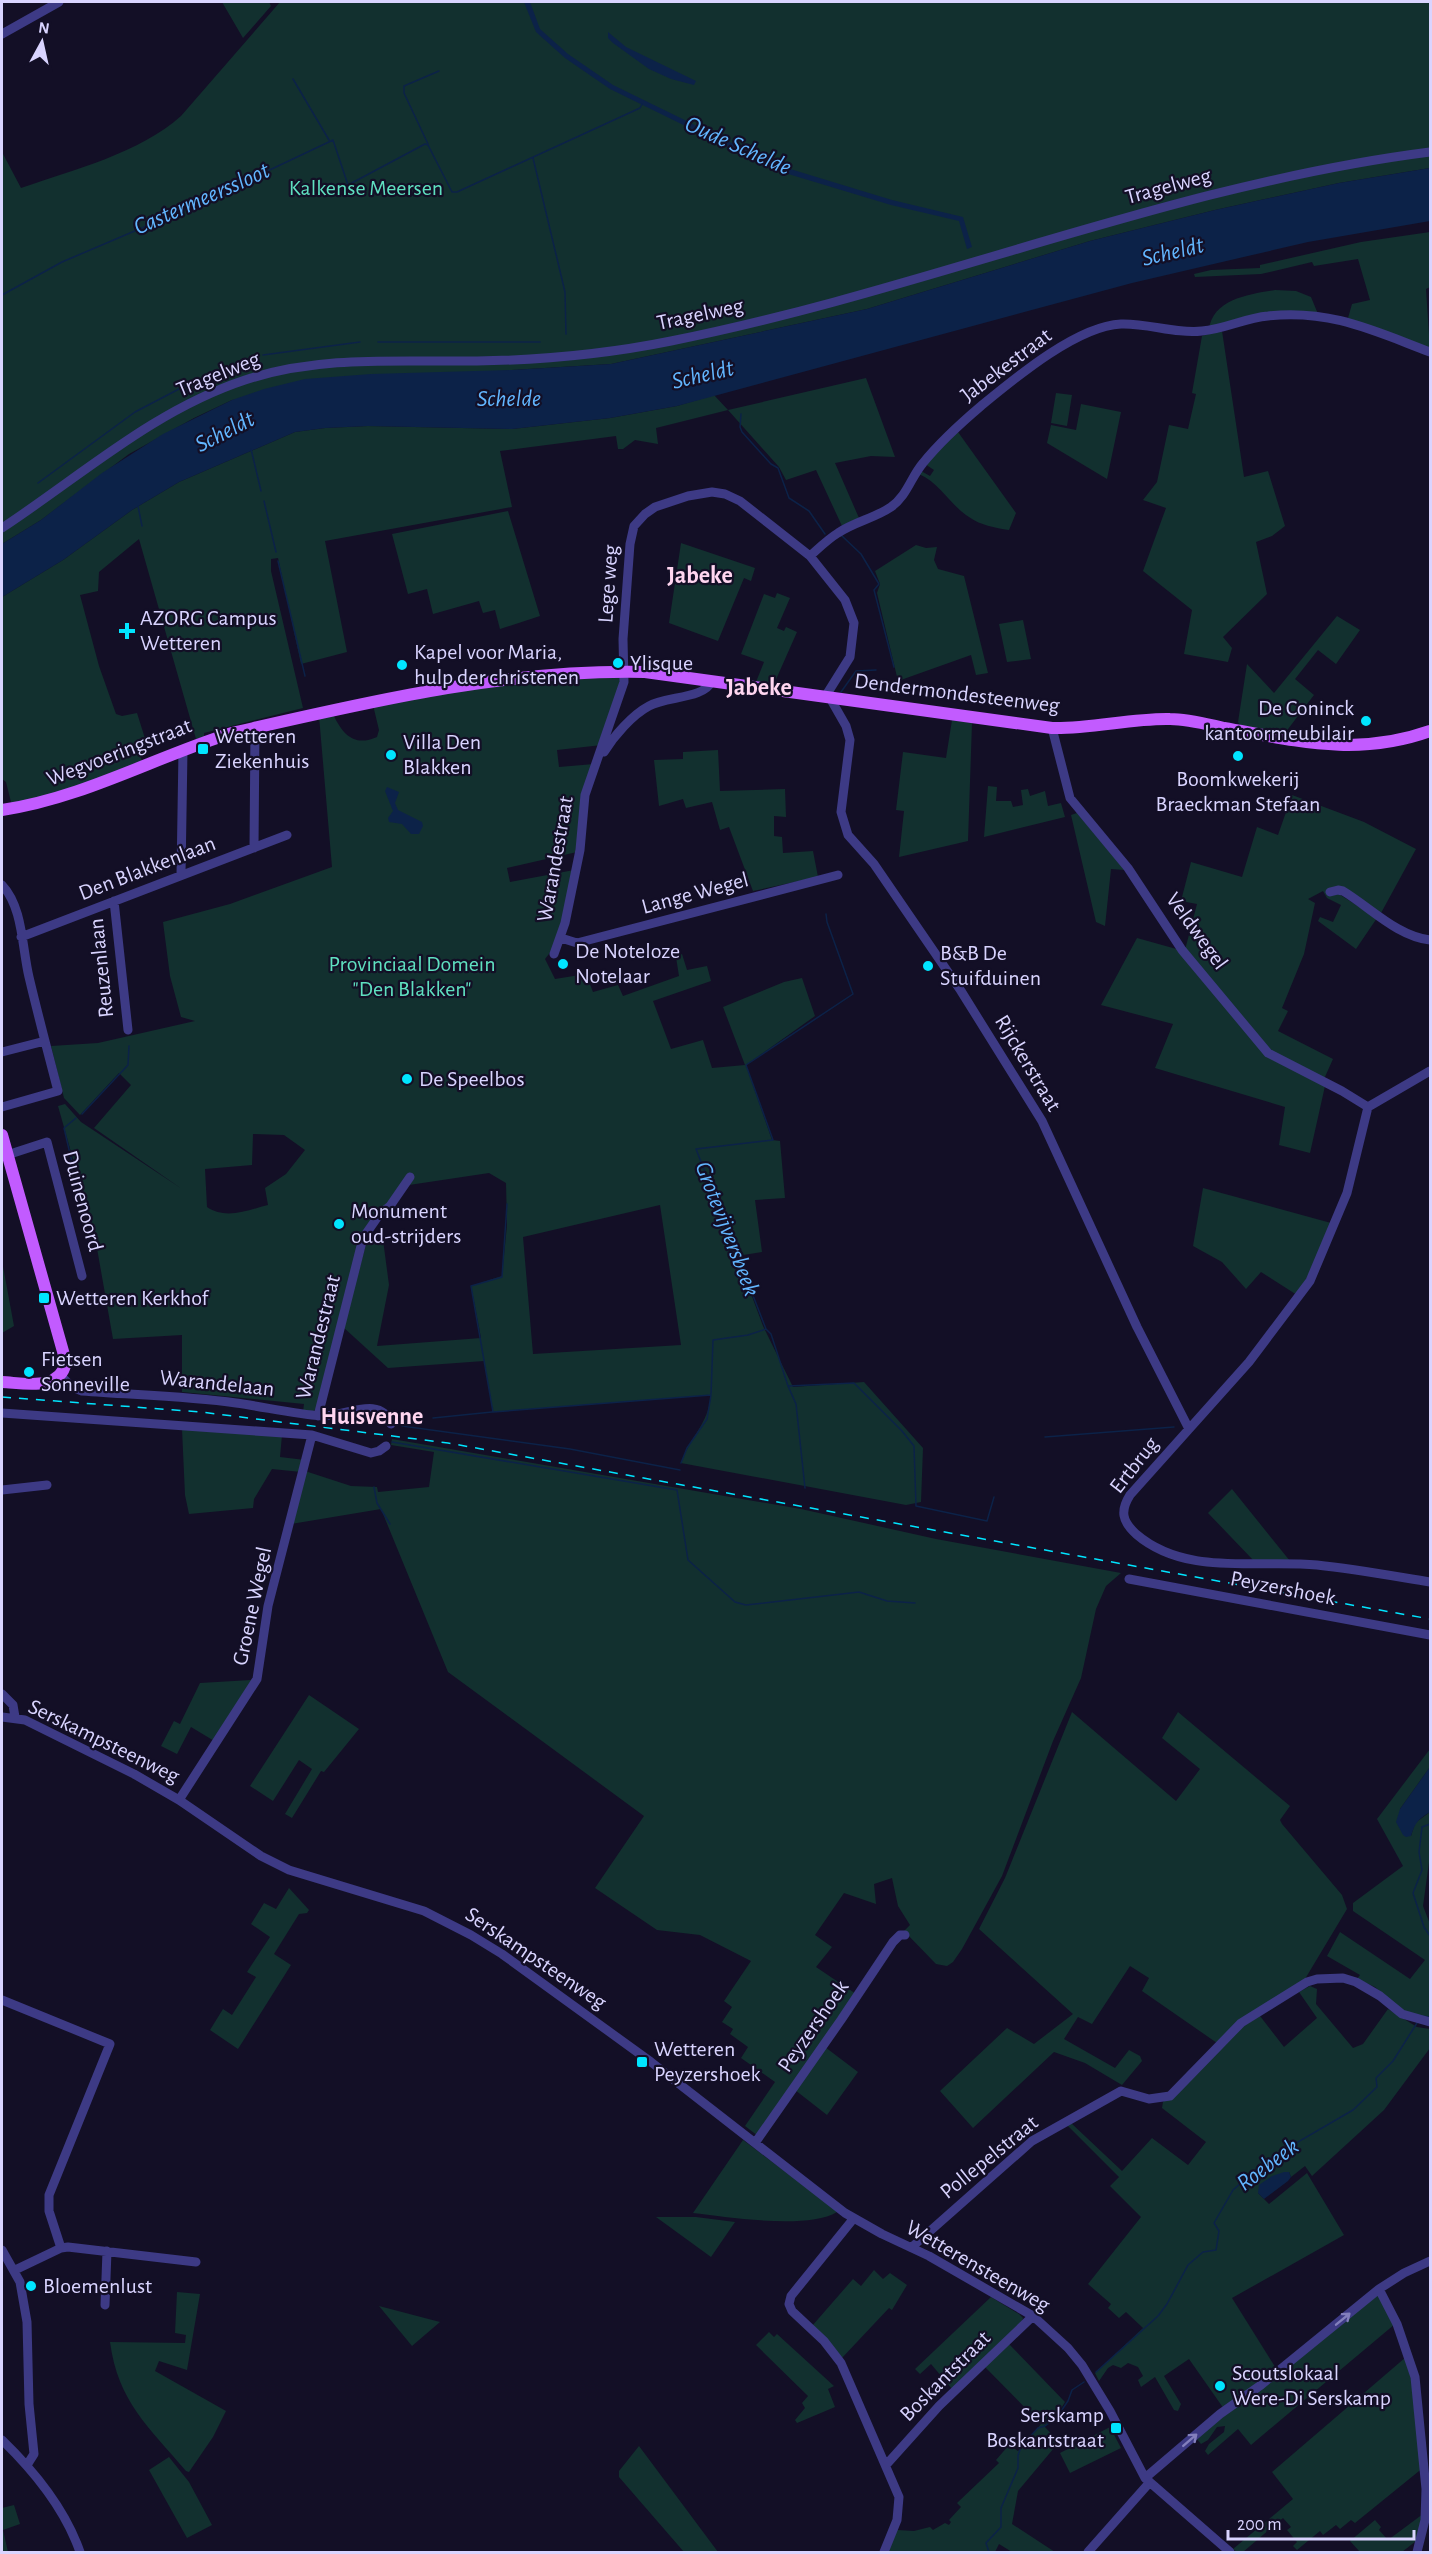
<svg xmlns="http://www.w3.org/2000/svg" width="1432" height="2554" viewBox="0 0 1432 2554" font-family="'Alegreya Sans',sans-serif">
<style>
.green{fill:#12302f;fill-rule:evenodd}
.water{fill:#0c2248}
.lines{fill:none;stroke-linecap:round;stroke-linejoin:round}
.stream{stroke:#0c2248;stroke-width:1.5}
.minor{stroke:#3d3a85;stroke-width:9}
.major{stroke:#c25bff;stroke-width:12}
.rail{stroke:#00e5ff;stroke-width:1.5;stroke-dasharray:9 8;stroke-linecap:butt}
.oneway{stroke:#837fbc}
.poi-dot{fill:#00e5ff;stroke:#130f26;stroke-width:2}
.labels{text-anchor:middle;dominant-baseline:central;stroke-width:4.5;stroke-linejoin:round;paint-order:stroke}
.street-label{font-size:22px;fill:#d9d4ff;stroke:#130f26}
.park-label{font-size:22px;fill:#5fe0c0;stroke:#130f26}
.poi-label{font-size:22px;fill:#d9d4ff;stroke:#130f26;text-anchor:start}
.water-label{font-size:24px;font-style:italic;fill:#62b6ff;stroke:#130f26}
.neighbourhood-label{font-size:24px;font-weight:bold;fill:#ffd6f0;stroke:#130f26}
</style>
<rect width="100%" height="100%" fill="#130f26"/>
<path class="green" d="M222,2H269L271,6L243,38Z
M280,2H1430V168L1339,183L1215,210L1090,241L867,309L611,364L512,370L232,400L194,418L129,454L41,520L2,544V152L21,188C73,170 140,153 181,116Z
M1430,232V287L1426,289L1430,350L1348,318L1352,304L1370,300L1358,259L1314,266L1312,262L1261,274L1195,277L1194,274L1211,270L1260,268V265L1361,242Z
M1275,290L1296,291L1311,297L1318,314L1251,321L1222,331L1244,477L1268,471L1285,526L1272,536L1256,542L1267,594L1223,637L1232,648L1228,662L1184,654L1192,610L1143,571L1166,508L1143,500L1157,482L1169,425L1188,429L1196,394L1192,393L1202,336L1218,331L1209,330C1212,299 1250,294 1275,290Z
M866,378L895,457L871,456L835,463L859,518L842,526L816,470L786,480L779,467L728,410L656,428L658,444L635,440L623,449H618L616,436L500,451L512,507L325,541L347,652L301,664L278,558L271,559V571L303,708L204,733V737L196,739L139,539L99,572L98,591L80,595L99,666L116,714L122,716L137,713L148,748L139,752L142,761L99,780L12,806L6,782L2,779V597L63,560L132,510L179,482L295,432L325,428L368,426L512,429L610,418L677,406L714,395L728,410Z
M1056,393L1072,395L1067,426L1051,423Z
M1081,404L1121,412L1107,479L1047,443L1051,425L1076,430Z
M958,432L1016,513L1009,530C995,528 980,525 969,517C950,505 940,483 919,474L921,471L930,476L934,470L925,464Z
M508,511L540,616L500,629L495,610L483,613L479,601L433,614L427,589L408,594L392,534Z
M681,543L755,568L751,581L744,578L718,641L669,623Z
M916,545L926,548L937,547L934,560L938,569L964,576L988,673L976,675L971,655L898,681L877,593L880,584L875,571Z
M777,593L790,598L777,628L784,631L786,627L797,632L774,684L756,682L764,662L741,654L764,594L775,598Z
M1337,616L1360,630L1336,664L1318,650L1295,679L1314,695L1285,733L1240,725L1238,722L1247,664L1274,693Z
M1023,620L1031,659L1007,662L999,624Z
M622,676L602,745L557,750L559,767L594,764L577,852L507,868L510,882L574,870L559,941L545,959L555,979L586,974L593,992L618,985L623,996L679,976L676,957L682,954L687,970L707,966L711,981L653,1001L671,1049L703,1040L712,1068L745,1065L723,1007L784,982L802,978L815,1016L746,1065L772,1140L780,1141L785,1198L755,1200L762,1252L737,1256L763,1326L793,1387L864,1382L923,1448L921,1502L906,1505L681,1463C691,1435 708,1425 711,1395L493,1412L484,1361L388,1368L343,1327L367,1241L383,1240L389,1285L377,1346L481,1338L471,1286L502,1276L507,1225L506,1183L489,1173L409,1185L361,1238L316,1409L311,1413L303,1412L304,1404L182,1392V1335L113,1339L95,1237L58,1106L65,1104L81,1122L182,1189L94,1128L131,1085L119,1073L80,1115L64,1098L51,1046L98,1043L195,1021L181,1017L170,976L163,922L230,904L332,867L319,716H334C343,735 355,747 377,737L379,730L373,705L475,686ZM253,1134L284,1135L305,1150L286,1174L265,1188L268,1205C248,1210 226,1220 207,1207L205,1169L252,1165ZM660,1205L681,1345L533,1354L523,1237Z
M952,720L972,723L968,841L899,857L904,811L896,810L903,752L946,758Z
M718,750L720,791L785,789L786,817L774,816V836L782,837L783,853L813,851L818,877L753,891L729,827L720,830L712,802L686,808L683,799L659,806L654,760L683,759V752Z
M988,786L997,787L996,801H1011L1013,807L1023,805L1021,790L1028,789L1030,796L1045,791L1048,806L1061,803L1065,817L984,837Z
M1292,795L1364,822L1416,849L1381,913L1334,891L1377,918L1356,949L1318,921L1320,917L1333,922L1341,905L1327,898L1323,891L1308,899L1315,903L1304,954L1282,1008L1288,1011L1278,1031L1333,1059L1324,1079L1268,1050L1185,950L1197,904L1181,901L1191,862L1242,877L1257,827L1278,835Z
M1077,813L1125,870L1111,869L1105,926L1096,922L1071,815Z
M1137,938L1180,950L1265,1053L1325,1086L1310,1153L1279,1145L1285,1107L1155,1068L1173,1024L1101,1005Z
M1203,1188L1331,1223L1318,1258L1297,1295L1261,1272L1246,1289L1222,1262L1193,1246Z
M2,1261L14,1326L2,1333Z
M182,1429L282,1435L280,1457L305,1460L301,1472L272,1469L254,1499L253,1508L189,1514L185,1495Z
M392,1439L801,1509L936,1539L1121,1573L1106,1586L1096,1609L1081,1678L1053,1741L1002,1876L962,1949L953,1962L947,1966L936,1964L904,1931L910,1925L898,1906L892,1878L874,1884L876,1904L844,1893L815,1935L832,1947L816,1967L856,1994L758,2136L745,2126L775,2082L741,2058L748,2047L730,2034L733,2029L722,2022L732,2007L724,2001L751,1961L700,1935L657,1930L595,1888L644,1816L448,1672L381,1509L291,1524L305,1471L351,1486L377,1487L378,1492L429,1487L434,1452L391,1445Z
M1232,1489L1290,1561H1254L1208,1513Z
M251,1680L254,1681L216,1742L191,1727L177,1754L161,1746L174,1721L180,1724L200,1683Z
M309,1695L359,1729L324,1772L321,1771L292,1818L285,1814L312,1769L299,1760L273,1801L250,1786Z
M1072,1712L1176,1801L1200,1769L1162,1738L1178,1712L1290,1806L1280,1820L1282,1824L1342,1895L1347,1909L1305,1979L1217,2043L1142,1991L1149,1978L1130,1966L1092,2024L1078,2017L1064,2039L1115,2068L1129,2050L1140,2056L1142,2061L1122,2085L1085,2063L1054,2052L973,2128L940,2091L1007,2028L1034,2044L1073,2014L979,1929L1005,1878Z
M1430,1749V1767L1400,1809L1411,1836L1415,1823L1430,1812V1855L1423,1906L1430,1924V2020L1403,2011L1375,1987L1357,1979L1360,1975L1327,1956L1340,1932L1410,1979L1425,1960L1353,1911V1903L1403,1866L1377,1819Z
M289,1888L309,1910L307,1913L299,1914L274,1954L291,1965L238,2049L210,2030L223,2009L232,2015L256,1977L247,1972L270,1937L251,1924L264,1903L276,1909Z
M1310,1986L1317,1989L1316,2004L1353,2048L1363,2044L1388,2009L1417,2027L1430,2029V2048L1384,2110L1312,2176L1305,2166L1291,2177L1289,2172L1258,2193L1269,2204L1307,2173L1344,2235L1232,2298L1277,2370L1224,2409L1189,2359L1164,2376L1181,2404L1178,2411L1174,2410L1155,2377L1141,2387L1138,2380L1143,2376L1138,2367L1128,2363L1121,2368L1113,2365L1108,2368L1099,2381L1095,2373L1143,2328L1126,2312L1119,2318L1108,2308L1111,2304L1088,2284L1141,2217L1110,2186L1119,2177L1066,2124L1070,2122L1122,2171L1152,2138L1188,2165L1206,2142L1162,2108L1163,2102L1239,2029L1260,2016L1284,2047L1317,2018L1299,1992Z
M825,2047L858,2072L827,2115L795,2090Z
M743,2140L836,2210L837,2212C807,2230 728,2217 693,2213Z
M656,2217H696L735,2222L711,2257Z
M874,2270L883,2279L890,2273L907,2285L892,2310L889,2308L841,2359L812,2326L853,2279L861,2286Z
M177,2292L200,2294L187,2370L159,2361L155,2371L226,2411L213,2437L189,2472L186,2471C149,2427 118,2402 110,2342L185,2343L186,2335L175,2333Z
M1377,2293L1395,2324L1251,2445L1238,2429L1208,2455L1205,2451L1209,2444L1224,2432L1225,2426L1217,2427L1208,2440L1201,2444L1196,2438Z
M991,2297L1019,2314L1023,2318L1022,2321L952,2389L931,2364L920,2374L915,2369Z
M379,2306L440,2322L412,2346Z
M769,2332L774,2337L777,2334L834,2386L828,2389L835,2407L797,2423L795,2420L805,2408L802,2403L808,2396L756,2345Z
M1009,2344L1065,2402L1057,2415L1044,2426L1059,2442L1018,2491L1012,2524L1055,2552H1012L999,2544L995,2552H887L897,2530L914,2531L930,2527L933,2530L945,2523L949,2525L951,2522L949,2520L961,2507L957,2503L999,2463L996,2460L1009,2445L1018,2451L1041,2424L984,2366Z
M1406,2357L1413,2380L1424,2467L1355,2523L1351,2520L1340,2529L1336,2525L1323,2535L1320,2531L1297,2550L1293,2546L1297,2542L1287,2530L1291,2527L1283,2518L1243,2552H1237L1233,2549L1293,2499L1272,2472Z
M1110,2427L1121,2448L1070,2473L1060,2453Z
M639,2446L718,2552H684L619,2477V2471Z
M169,2457L189,2482L212,2525L187,2538L149,2470Z
M14,2505L20,2524L3,2530L8,2552H2V2508Z
M1423,2514L1420,2538L1402,2552H1360L1350,2541L1375,2520L1381,2527L1379,2530L1388,2540Z"/>
<path class="water" d="M524,2H530L540,29L568,54L613,85L777,165L892,200L963,217L972,247L967,249L959,221L891,205L775,170L610,89L565,58L536,32Z
M608,32L626,47L696,81L694,85L671,79L649,69L613,43L608,38Z
M1430,168V221L1308,242L1132,283L677,406L610,418L512,429L368,426L325,428L295,432L179,482L132,510L63,560L2,597V544L41,520L102,473L163,434L232,400L264,389L305,379L371,374L512,370L611,364L867,309L1090,241L1215,210L1339,183Z
M387,787L399,792L395,803L398,810L422,822L423,826L419,834H411L402,824L389,822L388,818L393,811L385,791Z
M1430,1767V1812C1418,1819 1415,1823 1411,1836L1406,1837L1403,1835L1396,1822L1400,1809Z
M1284,2172H1289L1291,2177L1288,2181L1264,2199L1258,2193L1259,2185L1272,2176Z"/>
<g class="lines">
<path class="stream" d="M293,79L329,140
M428,144L404,93V86L439,71
M533,158L565,292L566,334
M2,295L62,262L198,204L333,140L348,185L425,144L428,145L452,192H457L640,108L642,104
M378,342H540
M263,355L360,342
M741,414L740,427L742,432L771,464L778,468L789,498L809,511L825,534
M251,449L261,491
M38,483L135,412L179,389L243,361
M264,501L276,552
M138,506L142,526
M842,536L861,554L879,584L874,590L894,667
M278,561L305,676
M841,692L856,671L876,670
M826,914L827,922L853,994L746,1065L773,1140L696,1149L766,1329L771,1334L788,1386L854,1383L902,1431L914,1446L916,1506L987,1521L994,1497
M82,1114L128,1065L129,1046
M74,1171L64,1128L76,1118
M507,1204L502,1277L471,1286L493,1412L711,1395L707,1419L687,1448L681,1463
M788,1386L796,1404L805,1488
M711,1394L713,1340L748,1335L766,1329
M433,1418L492,1412
M402,1426L570,1449L680,1470
M1045,1437L1174,1427
M392,1442L677,1490L688,1560L735,1602L746,1605L859,1592L887,1601L915,1603
M374,1487L377,1503L390,1524
M1430,1824L1422,1827L1419,1852L1422,1870L1413,1893L1424,1927L1430,1936
M1420,2016L1430,2017
M1096,2372L1158,2316L1167,2304L1188,2265L1203,2252L1216,2250L1219,2231L1214,2223L1233,2190L1267,2160L1353,2110L1377,2087L1376,2078L1393,2061L1417,2023
M989,2552L986,2543L1001,2527V2508L1018,2468V2455L1022,2445L1038,2428L1045,2426L1057,2417L1068,2401L1072,2390L1084,2382"/>
<path class="minor" d="M2,34L59,2
M2,528C81,476 154,410 245,380C321,355 399,362 477,361C542,360 607,354 671,341C927,290 1170,185 1430,152
M810,556C819,548 828,539 838,533C854,522 875,518 891,507C907,496 911,477 923,463C940,442 961,423 981,406C1015,378 1077,326 1121,324C1148,323 1175,334 1202,331C1225,329 1245,318 1268,316C1330,309 1374,331 1430,352
M830,698L846,726L850,740L841,812L848,835L874,864L961,991L1042,1121L1137,1327L1189,1429
M1052,728L1070,798L1128,868L1182,950L1268,1053L1342,1091L1368,1107
M604,752C614,736 632,715 649,706C667,696 704,699 712,681
M254,848L255,728
M181,875L183,750
M2,885C23,907 22,948 29,977C38,1015 48,1053 58,1091L2,1107
M1330,892L1338,890L1343,891C1371,908 1397,936 1430,940
M114,901L128,1030
M21,937L287,835
M561,938L577,943L838,875
M554,954L565,923L580,850L585,795L624,682L623,639L630,544L634,526L645,514L655,507L688,496L712,492L725,494L740,501L810,556L845,600L854,623L850,657L825,697
M2,1052L45,1041
M1368,1107L1347,1193L1310,1281L1249,1362L1130,1495C1120,1511 1122,1521 1136,1534C1186,1577 1257,1559 1317,1565C1355,1569 1393,1576 1430,1582
M1368,1107L1430,1071
M7,1155L47,1142L82,1276
M60,1375L72,1387L82,1391C133,1395 185,1396 236,1403C265,1407 293,1414 322,1416C344,1417 381,1394 391,1424
M2,1413L312,1435L371,1453L379,1451L386,1446
M318,1416L363,1238L379,1215L390,1206L410,1177
M2,1490L47,1485
M1129,1579L1430,1635
M2,1694L13,1705L15,1717
M2,1717L25,1720L134,1774L179,1800L261,1856L289,1870L424,1911L471,1935L502,1954L651,2062L845,2213L882,2234L929,2256L1033,2316L1068,2348L1082,2365L1110,2411L1145,2478L1230,2552
M179,1800L257,1679L268,1606L312,1435
M2,2000L110,2044L49,2195V2211L61,2248
M755,2143L841,2020L893,1942L900,1935H905
M854,2218L791,2296L789,2304L792,2311L824,2341L841,2363L899,2497L897,2520L884,2552
M912,2247L1032,2141L1121,2091L1149,2099L1170,2096L1241,2023L1307,1982L1317,1979L1343,1978L1356,1982L1380,1996L1402,2014L1430,2022
M2,2250L20,2282L27,2322L29,2404L34,2454L27,2465
M15,2270L61,2248L68,2247L196,2262
M1379,2289L1397,2324L1415,2377L1426,2489L1425,2520L1417,2552
M105,2305L107,2251
M2,2440C34,2471 65,2509 80,2552
M886,2465L939,2406L1033,2316
M1145,2478L1220,2414L1261,2385L1379,2289L1404,2273L1430,2261
M1088,2552L1150,2482"/>
<path class="major" d="M2,810C83,798 155,757 232,733C368,702 504,669 645,672L1052,728C1091,729 1132,718 1170,719C1188,719 1206,724 1224,728C1298,741 1357,757 1430,731
M2,1135L66,1362C60,1392 24,1383 2,1382"/>
<path class="rail" d="M2,1397L201,1412L448,1443L1430,1619"/>
</g>
<defs><path id="oneway-shaft" d="M-6 0H5M1.5-3L5.5 0L1.5 3" fill="none" stroke-width="1.6" stroke-linecap="round" stroke-linejoin="round" transform="scale(1.5)"/></defs>
<g class="oneway">
<use href="#oneway-shaft" transform="translate(1343 2319) rotate(-39)"/>
<use href="#oneway-shaft" transform="translate(1190 2440) rotate(-41)"/>
</g>
<g class="poi-dot">
<path d="M124 622h6v6h6v6h-6v6h-6v-6h-6v-6h6z"/>
<circle cx="618" cy="663" r="6"/>
<circle cx="402" cy="665" r="6"/>
<circle cx="1366" cy="721" r="6"/>
<rect x="197" y="743" width="12" height="12" rx="3"/>
<circle cx="391" cy="755" r="6"/>
<circle cx="1238" cy="756" r="6"/>
<circle cx="563" cy="964" r="6"/>
<circle cx="928" cy="966" r="6"/>
<circle cx="407" cy="1079" r="6"/>
<circle cx="339" cy="1224" r="6"/>
<rect x="38" y="1292" width="12" height="12" rx="3"/>
<circle cx="29" cy="1372" r="6"/>
<rect x="636" y="2056" width="12" height="12" rx="3"/>
<circle cx="31" cy="2286" r="6"/>
<circle cx="1220" cy="2386" r="6"/>
<rect x="1110" y="2422" width="12" height="12" rx="3"/>
</g>
<g class="labels">
<g class="street-label">
<text transform="translate(1168 186) rotate(-15)">Tragelweg</text>
<text transform="translate(700 314) rotate(-12)">Tragelweg</text>
<text transform="translate(1006 365) rotate(-37)">Jabekestraat</text>
<text transform="translate(218 374) rotate(-22)">Tragelweg</text>
<text transform="translate(608 584) rotate(-86)">Lege weg</text>
<text transform="translate(957 693) rotate(7)">Dendermondesteenweg</text>
<text transform="translate(119 752) rotate(-21)">Wegvoeringstraat</text>
<text transform="translate(555 859) rotate(-80)">Warandestraat</text>
<text transform="translate(147 868) rotate(-21)">Den Blakkenlaan</text>
<text transform="translate(695 893) rotate(-15)">Lange Wegel</text>
<text transform="translate(1197 931) rotate(54)">Veldwegel</text>
<text transform="translate(101 968) rotate(-96)">Reuzenlaan</text>
<text transform="translate(1028 1063) rotate(59)">Rijckerstraat</text>
<text transform="translate(83 1201) rotate(75)">Duinenoord</text>
<text transform="translate(318 1337) rotate(-76)">Warandestraat</text>
<text transform="translate(217 1383) rotate(6)">Warandelaan</text>
<text transform="translate(1134 1465) rotate(-52)">Ertbrug</text>
<text transform="translate(1283 1588) rotate(11)">Peyzershoek</text>
<text transform="translate(252 1606) rotate(-78)">Groene Wegel</text>
<text transform="translate(104 1741) rotate(26)">Serskampsteenweg</text>
<text transform="translate(536 1958) rotate(34)">Serskampsteenweg</text>
<text transform="translate(813 2026) rotate(-55)">Peyzershoek</text>
<text transform="translate(989 2157) rotate(-39)">Pollepelstraat</text>
<text transform="translate(978 2266) rotate(30)">Wetterensteenweg</text>
<text transform="translate(945 2376) rotate(-45)">Boskantstraat</text>
</g>
<g class="park-label">
<text x="366" y="188">Kalkense Meersen</text>
<text x="412" y="964">Provinciaal Domein<tspan x="412" dy="25">"Den Blakken"</tspan></text>
</g>
<g class="poi-label">
<text x="140" y="618">AZORG Campus<tspan x="140" dy="25">Wetteren</tspan></text>
<text x="414" y="652">Kapel voor Maria,<tspan x="414" dy="25">hulp der christenen</tspan></text>
<text x="630" y="663">Ylisque</text>
<text x="1354" y="708" text-anchor="end">De Coninck<tspan x="1354" dy="25">kantoormeubilair</tspan></text>
<text x="215" y="736">Wetteren<tspan x="215" dy="25">Ziekenhuis</tspan></text>
<text x="403" y="742">Villa Den<tspan x="403" dy="25">Blakken</tspan></text>
<text x="1238" y="779" text-anchor="middle">Boomkwekerij<tspan x="1238" dy="25">Braeckman Stefaan</tspan></text>
<text x="575" y="951">De Noteloze<tspan x="575" dy="25">Notelaar</tspan></text>
<text x="940" y="953">B&amp;B De<tspan x="940" dy="25">Stuifduinen</tspan></text>
<text x="419" y="1079">De Speelbos</text>
<text x="351" y="1211">Monument<tspan x="351" dy="25">oud-strijders</tspan></text>
<text x="56" y="1298">Wetteren Kerkhof</text>
<text x="41" y="1359">Fietsen<tspan x="41" dy="25">Sonneville</tspan></text>
<text x="654" y="2049">Wetteren<tspan x="654" dy="25">Peyzershoek</tspan></text>
<text x="43" y="2286">Bloemenlust</text>
<text x="1232" y="2373">Scoutslokaal<tspan x="1232" dy="25">Were-Di Serskamp</tspan></text>
<text x="1104" y="2415" text-anchor="end">Serskamp<tspan x="1104" dy="25">Boskantstraat</tspan></text>
</g>
<g class="water-label">
<text transform="translate(738 146) rotate(24)">Oude Schelde</text>
<text transform="translate(202 199) rotate(-24)">Castermeerssloot</text>
<text transform="translate(1173 252) rotate(-13)">Scheldt</text>
<text transform="translate(703 375) rotate(-13)">Scheldt</text>
<text x="509" y="399">Schelde</text>
<text transform="translate(225 432) rotate(-27)">Scheldt</text>
<text transform="translate(727 1229) rotate(69)">Grotevijversbeek</text>
<text transform="translate(1268 2165) rotate(-37)">Roebeek</text>
</g>
<g class="neighbourhood-label">
<text x="700" y="576">Jabeke</text>
<text x="759" y="688">Jabeke</text>
<text x="372" y="1417">Huisvenne</text>
</g>
</g>
<rect width="1432" height="2554" fill="none" stroke="#d9d4ff" stroke-width="6"/>
<g transform="translate(42 42) rotate(8)" stroke="#130f26" stroke-width="4.5" paint-order="stroke">
<path d="M0-4.5L10 22L0 15L-10 22Z" fill="#d9d4ff"/>
<text y="-9" font-size="16" font-weight="bold" text-anchor="middle" fill="#d9d4ff">N</text>
</g>
<path d="M1228 2530v9h186v-9" fill="none" stroke="#d9d4ff" stroke-width="3"/>
<text x="1237" y="2530" font-size="18" fill="#d9d4ff" stroke="#130f26" stroke-width="4.5" paint-order="stroke">200 m</text>
</svg>
